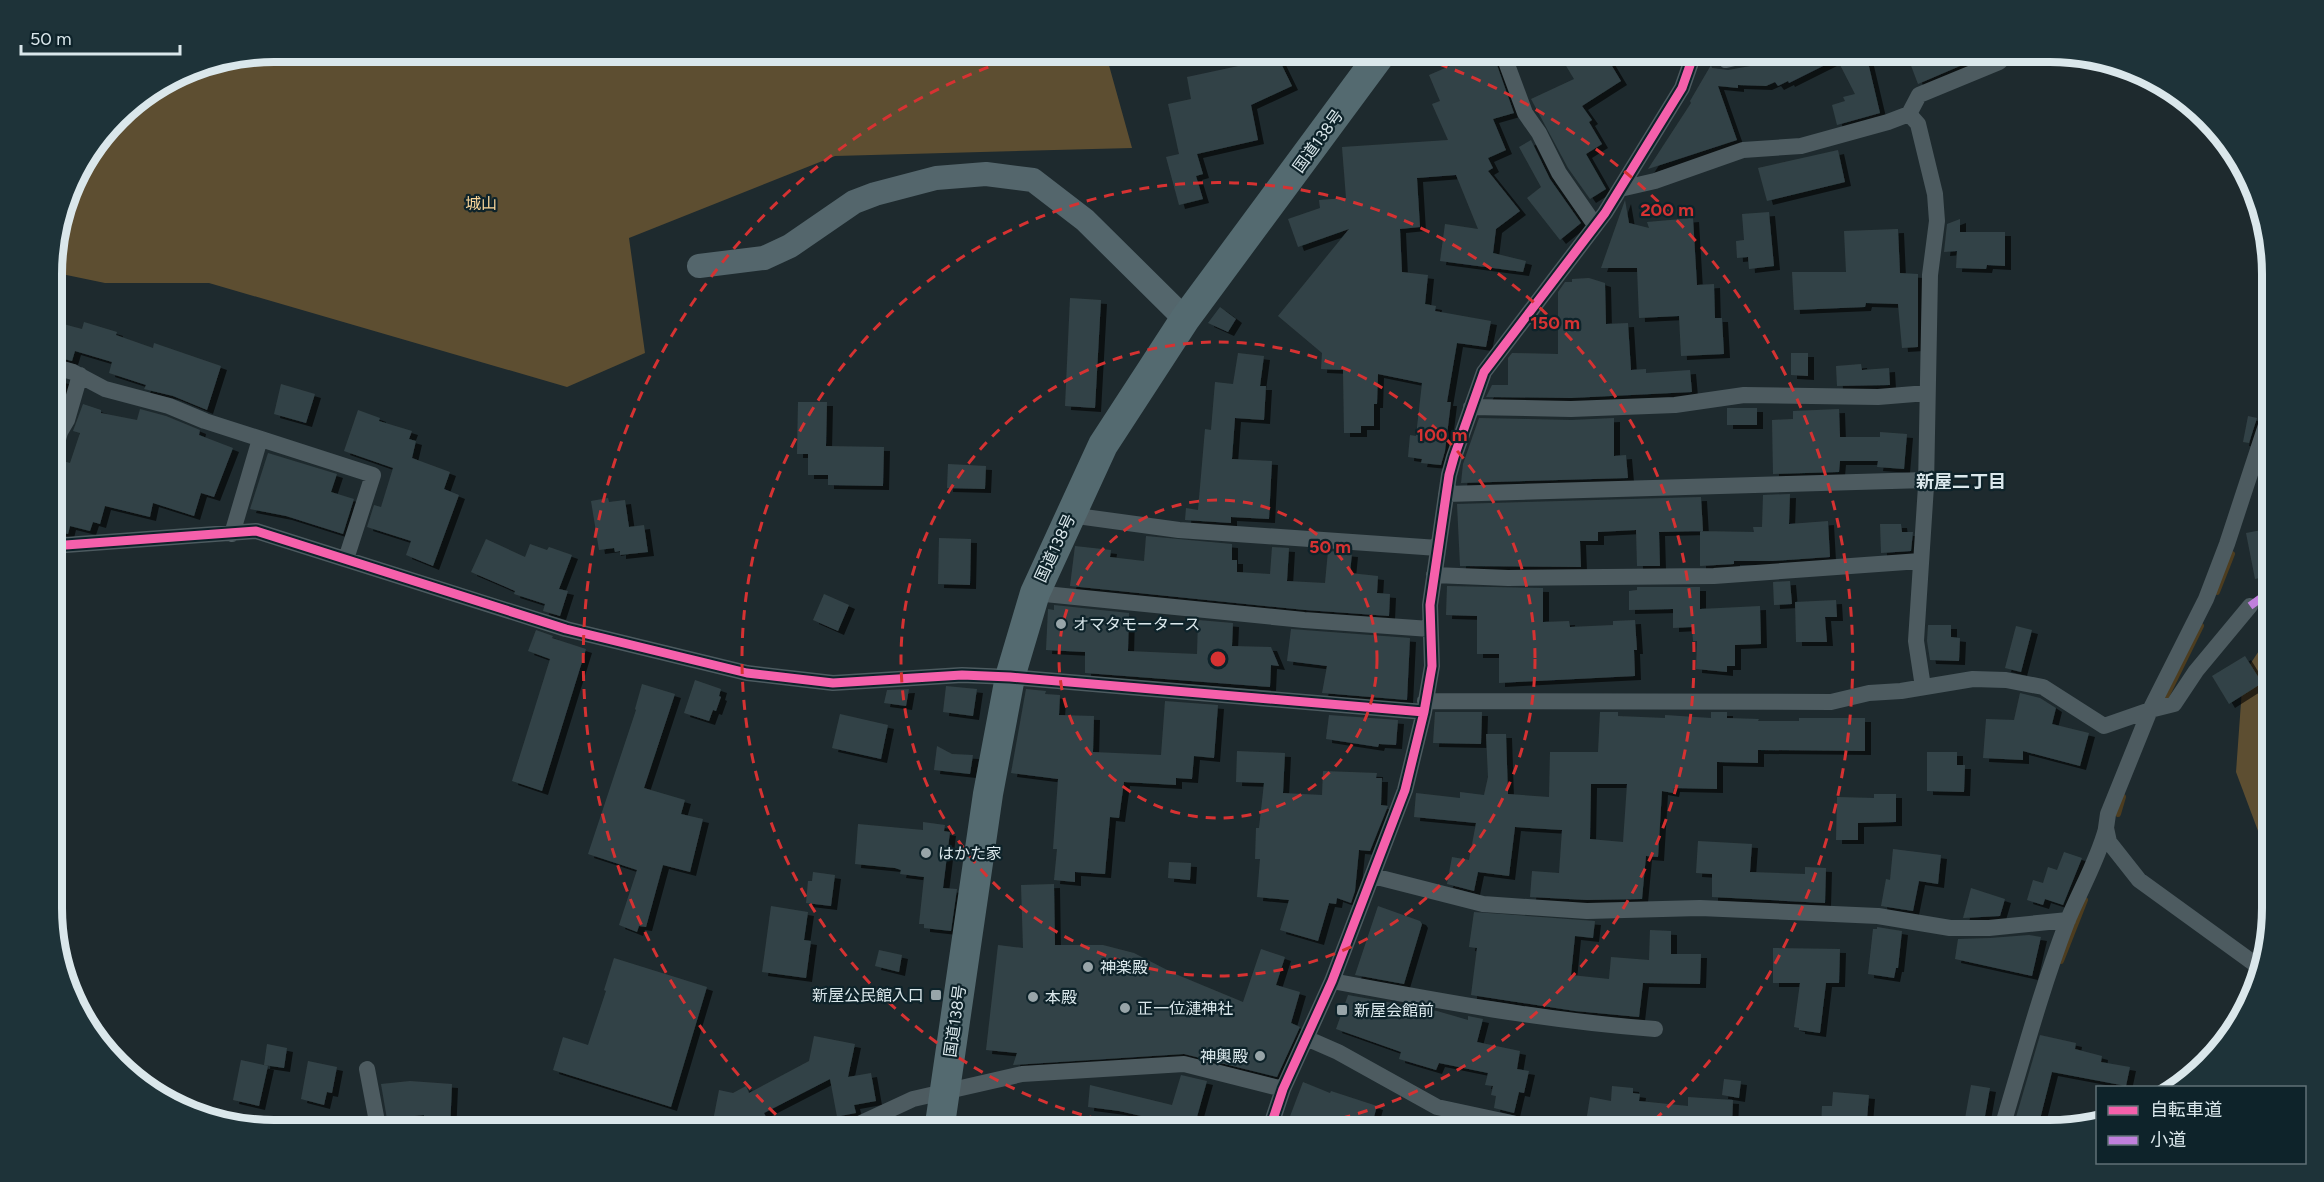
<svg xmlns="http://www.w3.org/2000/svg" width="2324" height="1182" viewBox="0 0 2324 1182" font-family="Figtree,'Noto Sans JP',sans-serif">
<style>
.forest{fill:#5d4e31}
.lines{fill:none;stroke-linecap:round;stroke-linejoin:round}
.stream{stroke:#4d3d1f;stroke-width:6}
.building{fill:#334246;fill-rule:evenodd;filter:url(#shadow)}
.street{stroke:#4d5b60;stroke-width:16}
.secondary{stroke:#54666c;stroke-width:24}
.highway{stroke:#546a70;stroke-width:30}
.quiet{stroke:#c07fdc;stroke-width:8;stroke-dasharray:15 8;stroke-linecap:butt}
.cycleway-casing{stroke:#0e232a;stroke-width:13}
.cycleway{stroke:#f560ab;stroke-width:9}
.ring{fill:none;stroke:#d63232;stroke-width:3;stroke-dasharray:10 8}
.poi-dot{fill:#98a5a9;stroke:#0e232a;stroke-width:2}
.labels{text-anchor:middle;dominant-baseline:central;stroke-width:4.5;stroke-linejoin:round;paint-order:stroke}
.street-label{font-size:16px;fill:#dae7eb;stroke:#0e232a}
.park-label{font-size:16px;fill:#f8d599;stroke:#0e232a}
.poi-label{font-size:16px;fill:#dae7eb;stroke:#0e232a;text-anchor:start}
.neighbourhood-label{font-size:18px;font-weight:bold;fill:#dae7eb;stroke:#0e232a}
.rim{fill:none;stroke:#dae7eb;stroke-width:8}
.centre{fill:#d63232;stroke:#0e232a;stroke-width:3}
.ring-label{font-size:18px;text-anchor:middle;font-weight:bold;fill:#d63232;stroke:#0e232a;stroke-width:4.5;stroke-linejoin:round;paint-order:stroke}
</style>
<defs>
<filter id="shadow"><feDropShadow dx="6" dy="4" stdDeviation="0" flood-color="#0009"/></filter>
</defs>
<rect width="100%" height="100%" fill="#1e2a2e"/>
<path class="forest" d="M273,51H1105L1132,148L835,156L629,238L645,353L567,387L209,283H105L52,272V258L74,175L126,106L189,68Z
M2272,631L2273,871L2236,772L2243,675Z"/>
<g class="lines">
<path class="stream" d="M2217,592L2232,554
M2165,699L2201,626
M2118,814L2123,797
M2061,961L2085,900"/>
</g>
<path class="building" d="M1247,51H1275L1292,86L1251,105L1258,140L1197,154L1203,174L1196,176L1203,199L1179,205L1166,157L1179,154L1168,104L1191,99L1187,77L1243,65L1238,55Z
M1485,51H1492L1514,113L1493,119L1506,150L1488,158L1493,168L1488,171L1520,211L1496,229L1493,253L1526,261L1523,272L1440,261L1445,224L1478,229L1456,175L1417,178L1420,227L1400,229L1402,272L1428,275L1425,304L1436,306L1435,311L1491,321L1486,347L1457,343L1447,402H1451L1445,451L1441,465L1421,463L1422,459L1408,457L1410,435L1416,436L1422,383L1378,374L1377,404H1374V426H1361V433H1344L1343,370L1321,369L1322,353L1278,316L1349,229L1298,247L1288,219L1320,208L1319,200L1346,198L1342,147L1448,140L1432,104L1440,101L1429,75Z
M1557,51H1603L1621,81L1582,106L1592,120L1589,122L1602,144L1586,154L1606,189L1590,199L1568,168L1531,99L1574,79Z
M1785,51H1863L1867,58L1880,113L1837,125L1832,105L1845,101L1843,97L1855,94L1837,59L1789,83L1788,81L1778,86L1775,82L1766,86L1738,85V88L1718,86L1737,140L1648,169L1691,103L1690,101L1711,65L1712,68L1728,70L1756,65Z
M1941,51H1995L1918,84L1910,63Z
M1531,140L1550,179L1581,223L1560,240L1527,198L1541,187L1519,147Z
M1838,150L1845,182L1767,201L1758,168Z
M1625,200L1629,223L1649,228L1647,222L1693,218L1697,285L1714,284L1715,318H1722L1724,354L1681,356L1679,316L1639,318L1637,268H1601Z
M1769,212L1774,266L1749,269L1748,257L1737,258L1736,241L1744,240L1742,214Z
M1960,219V232H2005V266L1987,265L1986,269L1956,268L1957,251L1944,252L1947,224Z
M1898,229L1900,273L1918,274V347L1902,348L1898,304L1866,303L1865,307L1794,310L1792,272H1846L1844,231Z
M1589,278L1605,283L1606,324L1628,323L1631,370L1646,369V373L1690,370L1692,392L1571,398L1486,397L1492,385H1508V358L1512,353L1558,354V292L1565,282H1572V279Z
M1070,298L1101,300L1095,408L1065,406Z
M1220,307L1236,319L1228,332L1208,323Z
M52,321L82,329L84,322L117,332L116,335L153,348L154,343L221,366L207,410L173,396L144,389L146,385L109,373L112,362L75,351L72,361L52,356Z
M1238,353L1264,356L1260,386H1266L1264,420L1235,418L1232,459L1272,461L1269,519L1231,517V523L1185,520L1186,508L1198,510L1205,429L1211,430L1215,382L1233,384Z
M1791,353H1808V376L1791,375Z
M1861,364L1862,370L1889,368L1890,385L1837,386L1836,366Z
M52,377L66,381L57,416L52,425Z
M281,384L315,394L306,423L274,414Z
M798,402H827L826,446L884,447L883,486L828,485V475H808V454H797Z
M83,404L101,410V413L137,420L140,409L166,416L200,430L199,435L233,448L214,497L201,493L194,516L153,503L150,517L105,506L100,524L93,522L90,531L70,526L68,534L52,531V509L60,479L58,478L63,461L70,463L80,433L73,431Z
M1727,408H1757V425H1727Z
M1839,409L1840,437H1880V432L1907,434L1904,469L1877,467L1878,461H1840L1839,472L1773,474L1772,420L1793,419V411Z
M358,410L380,418L379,421L412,431L409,439L416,441L412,458L450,472L444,489L459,495L433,566L406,555L411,541L367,527L374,505L381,507L393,468L344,451Z
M2248,416L2257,418L2249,443L2243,442Z
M1479,418L1571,420L1614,418V456L1626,455L1628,478L1461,483L1463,464Z
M268,453L337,474L331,492L354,499L343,534L286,516L250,509Z
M948,464L986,466L985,489L947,488Z
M1790,494L1789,524L1828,521L1830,557L1773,561H1734V564L1700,566V531L1754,532L1753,527H1762L1763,495Z
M1701,497L1703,531L1659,532L1660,566H1637L1636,530L1598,532V541H1580L1581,567L1460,566L1457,504Z
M608,498L609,502L625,500L629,527L644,525L648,552L620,555V551L615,552L614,548L599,550L591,501Z
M1880,524H1901L1902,532H1913L1911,551L1881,553Z
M2272,528V575L2255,579L2246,533Z
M1146,536L1232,544V560H1237V572L1270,574L1272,547L1289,548L1287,581L1325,583L1328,551L1352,553L1350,573L1378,576L1377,593L1390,594L1389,616L1305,610L1070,586L1075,546L1111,550L1110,557L1144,561Z
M939,538L971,539L970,585L938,584Z
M486,539L525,557L530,544L547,550L549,547L572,555L559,589L568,591L560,616L543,611L545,604L514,594L515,591L471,572Z
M1790,581L1792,604L1774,605L1773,582Z
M1447,586L1543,588V622L1569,621L1570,627L1613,625V621L1635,620L1637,650H1634L1635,676L1499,683V654H1477V616L1446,615Z
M1637,587H1700V609L1760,606L1761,644L1735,645V666H1727V672L1696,669L1697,641H1693L1692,627L1673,628V609L1629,610V591L1637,590Z
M824,594L849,605L838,631L813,620Z
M1836,600L1837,617H1825L1827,642H1796L1795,602Z
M1054,605L1129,613L1128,651L1197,654L1198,620L1233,623L1232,646L1271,647L1279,666L1271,665L1270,687L1085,673V652L1046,650L1048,609L1054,610Z
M1928,625H1951V637L1960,638L1959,661L1930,660L1927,641Z
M2016,626L2032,630L2021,672L2005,668Z
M1291,629L1410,638L1407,700L1322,693L1327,666L1287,661Z
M536,630L553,636L552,638L586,649L542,791L512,781L550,659L528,651Z
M2245,656L2262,683L2229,704L2212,676Z
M695,680L721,689L719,696L721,697L716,711L713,710L709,721L684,713Z
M642,684L675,694L644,788L685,800L681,814L703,819L690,872L663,865L646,927L639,926L637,932L619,925L637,870L588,854L636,710L635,709Z
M946,686L977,689L973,716L943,712Z
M909,689L906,706L884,703L887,690Z
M1026,689L1046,691L1045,694L1060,695L1059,715L1094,716L1093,752L1161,755L1165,701L1218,705L1214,758L1194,756L1192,779L1176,778V785L1124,782L1119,818L1110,817L1105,874L1075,872V882L1054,880L1057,849H1053L1058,779L1011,773Z
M2020,693L2040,698L2056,708L2052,724L2089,733L2080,766L2023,751V760L1983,758L1986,719L2014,720Z
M1435,712H1482L1481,744L1433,743Z
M1600,712H1618V716L1665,718V715L1711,718V712H1727V718L1759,719L1758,721H1799V718H1865V751L1758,750V763L1717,762V789L1674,788L1673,793L1662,791L1658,857L1646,856L1642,899L1587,900L1530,897L1532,871L1559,873L1562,830L1515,827L1509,876L1478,872L1474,891L1447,884L1452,857L1469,860L1476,823L1414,817L1416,793L1460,798V792L1484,795L1488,777L1486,734H1506L1508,794L1549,797L1550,752H1598ZM1591,784H1627L1623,842L1590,839Z
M840,714L888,725L881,759L832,748Z
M1329,715L1398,720L1396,745L1379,744L1378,747L1326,739Z
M937,746L952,754L973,755L970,774L934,770Z
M1237,751L1285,753L1283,793L1322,795L1323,771L1377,773L1376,778H1382L1381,805L1388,806L1370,851L1359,850L1355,891L1351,903L1337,898L1336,904L1329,903L1318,941L1280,930L1289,900L1257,897L1260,859H1255L1256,828H1259L1264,783L1236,782Z
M1927,752H1957V765H1965L1964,792L1927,791Z
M1874,794H1896V822L1858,823V840H1836L1837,797L1874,798Z
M923,822L945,825L944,831L950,832L943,888L957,889L951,931L924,928V924H919L924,877L900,874L901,870L895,868L855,864L858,824L923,830Z
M1698,841L1752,844L1750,872L1805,874V867L1826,868L1825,903L1712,897V874L1696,873Z
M1893,849L1941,855L1938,884L1919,881L1913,911L1881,906L1886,879L1890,880Z
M2064,852L2082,858L2063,905L2045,899L2043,905L2027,900L2033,880L2043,883L2048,867L2057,870Z
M1169,862L1191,863L1190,880L1168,878Z
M813,872L835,875L831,906L806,903L808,881H812Z
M1054,884L1055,945H1103L1134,953L1173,973L1243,1002L1261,949L1285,957L1276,985L1300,992L1291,1023L1300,1027L1277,1077L1184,1054L1013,1065L1017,1053L986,1050L998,945L1023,948L1021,885Z
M1971,888L2005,899L2000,916L1963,918Z
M771,906L808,912L804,940L811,941L806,978L762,972Z
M1378,906L1420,921L1422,924L1404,984L1355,975Z
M1474,912L1595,921L1593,938L1575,936L1571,975L1609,979L1611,957L1649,960L1650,930L1671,931V954H1701L1700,984L1643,983L1639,1017L1575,1011L1471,995L1477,948L1469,947Z
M1877,927L1902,931L1898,968H1896L1894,978L1868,974L1873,929H1877Z
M2029,935L2041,937L2032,976L1955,959L1958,939L1990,938Z
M1773,948L1840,949L1839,983H1826L1820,1033L1799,1030V1028L1794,1027L1800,983H1773Z
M879,950L902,955L899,972L875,966Z
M614,958L707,987L671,1107L553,1070L563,1037L588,1045L606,991L604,990Z
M1348,995L1437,1011L1468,1020V1016L1483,1019L1477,1042L1520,1051L1517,1069L1529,1071L1524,1093L1519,1092L1514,1113L1494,1108L1496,1096L1491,1095L1493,1086L1485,1085L1488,1073L1439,1063L1436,1070L1399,1059L1401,1052L1336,1029Z
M2040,1035L2076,1043L2075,1049L2102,1056L2101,1062L2130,1067L2126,1086L2052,1072L2037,1131L2014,1124Z
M814,1036L855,1044L848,1077L871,1073L876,1101L854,1105L856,1113L840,1116L838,1122L830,1079L764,1113L773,1131H746L743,1124L728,1131H711L719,1090L733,1093L746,1086L749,1093L809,1061Z
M267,1044L287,1048L284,1068L264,1065Z
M241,1060L268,1066L259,1106L233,1100Z
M308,1061L337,1067L332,1093L327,1092L324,1105L301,1099Z
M1181,1075L1207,1081L1193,1131H1178L1166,1128L1168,1122L1119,1111L1088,1107L1090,1085L1172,1105Z
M1724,1079L1741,1081L1739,1098L1722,1095Z
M410,1081L452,1084L450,1131H423L424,1115L387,1119L381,1084Z
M1303,1082L1330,1093L1331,1091L1377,1106L1372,1124L1365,1122L1362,1131H1311L1312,1127L1289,1119Z
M1971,1085L1990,1088L1983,1127L1964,1124Z
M1612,1086L1633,1088V1093L1640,1094L1639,1101L1688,1106V1097L1733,1100L1732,1126L1727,1125V1129L1655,1124V1127L1637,1126L1636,1130L1609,1127V1126L1586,1122L1590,1097L1611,1101Z
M1833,1092L1869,1095L1866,1131H1821L1822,1106H1832Z"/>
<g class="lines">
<path class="street" d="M1502,51L1525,113L1539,133L1559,173L1595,225
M1720,51L1726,60L1763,51
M1909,114L1918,124L1935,194L1937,221L1930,275L1926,486L1916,641L1923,687
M1620,189L1655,181L1743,150L1801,146L1888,122L1909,114L1919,95L1999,62L2011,51
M52,366L73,372L105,389L169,406L205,421L373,475L346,559
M1471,407L1571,409L1675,405L1744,395L1878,397L1927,393
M52,461L60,432L67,420L80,375
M1446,494L1926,480
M1070,515L1179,530L1438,548
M232,534L260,439
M52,546L256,531L566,629L747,673L833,683L962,675L1010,677L1424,712
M1434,575L1508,578L1714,576L1920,561
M1035,593L1304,620L1430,629
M1425,701L1831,702L1869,693L1901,691L1973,679L2006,680L2043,687L2104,726L2150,710L2174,704L2196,671L2250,606
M1373,876L1483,904L1587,911L1700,908L1878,916L1950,928H1989L2068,920
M2259,967L2139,880L2109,842L2106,828L2108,814L2150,710L2206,599L2227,544L2272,407
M1332,981C1439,1001 1547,1021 1655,1029
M1306,1038L1338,1052L1437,1107L1548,1131
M367,1069L378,1127L381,1131
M844,1131L913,1099L1022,1074L1184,1064L1283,1089
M1269,1131L1283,1089L1332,981L1405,790L1424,712L1432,666L1430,605L1449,475L1454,457L1484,372L1605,213L1682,88L1695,51
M2001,1131C2022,1061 2041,990 2067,922C2080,890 2097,862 2106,829"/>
<path class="secondary" d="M699,266L764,258L790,246L854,202L875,194L936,178L986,174L1033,180L1085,220L1185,319"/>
<path class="highway" d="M939,1131L988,794L1010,677L1035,593L1103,445L1185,319L1383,51"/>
<path class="quiet" d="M2250,606L2272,590"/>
<g class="cycleway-casing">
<path id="cycleway" d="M52,546L256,531L566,629L747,673L833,683L962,675L1010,677L1424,712
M1269,1131L1283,1089L1332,981L1405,790L1424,712L1432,666L1430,605L1449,475L1454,457L1484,372L1605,213L1682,88L1695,51"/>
</g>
<use href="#cycleway" class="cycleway"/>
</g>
<g class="ring">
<circle cx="1218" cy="659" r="159"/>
<circle cx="1218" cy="659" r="317"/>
<path d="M1152 1130A476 476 0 1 1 1284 1130"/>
<path d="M789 1127A635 635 0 0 1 1032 52M1404 52A635 635 0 0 1 1647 1127"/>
</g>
<g class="poi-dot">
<circle cx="1061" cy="624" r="6"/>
<circle cx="926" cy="853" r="6"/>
<circle cx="1088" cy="967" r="6"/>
<rect x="930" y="989" width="12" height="12" rx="3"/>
<circle cx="1033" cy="997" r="6"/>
<circle cx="1125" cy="1008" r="6"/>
<rect x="1336" y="1004" width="12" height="12" rx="3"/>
<circle cx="1260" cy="1056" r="6"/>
</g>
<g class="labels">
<g class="street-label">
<text transform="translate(1318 141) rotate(-54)">国道138号</text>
<text transform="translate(1055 548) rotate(-65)">国道138号</text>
<text transform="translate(955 1021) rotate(-82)">国道138号</text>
</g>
<g class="park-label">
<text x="481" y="203">城山</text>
</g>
<g class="poi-label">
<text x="1073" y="624">オマタモータース</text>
<text x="938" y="853">はかた家</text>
<text x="1100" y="967">神楽殿</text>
<text x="924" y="995" text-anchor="end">新屋公民館入口</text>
<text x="1045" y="997">本殿</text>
<text x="1137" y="1008">正一位漣神社</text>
<text x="1354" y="1010">新屋会館前</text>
<text x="1248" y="1056" text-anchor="end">神輿殿</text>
</g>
<g class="neighbourhood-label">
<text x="1961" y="482">新屋二丁目</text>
</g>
</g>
<path d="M0 0H2324V1182H0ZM274 62H2050A212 212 0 0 1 2262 274V908A212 212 0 0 1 2050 1120H274A212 212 0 0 1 62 908V274A212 212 0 0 1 274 62Z" fill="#1e3339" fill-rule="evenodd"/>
<path class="rim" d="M274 62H2050A212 212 0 0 1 2262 274V908A212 212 0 0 1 2050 1120H274A212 212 0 0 1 62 908V274A212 212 0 0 1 274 62Z"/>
<circle cx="1218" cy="659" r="9" class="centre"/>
<g class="ring-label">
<text x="1667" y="216">200 m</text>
<text x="1555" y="329">150 m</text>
<text x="1442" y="441">100 m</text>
<text x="1330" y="553">50 m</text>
</g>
<rect x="2096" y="1086" width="210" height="78" fill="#0e232a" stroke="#607177" stroke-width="1.5"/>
<rect x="2108" y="1106" width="30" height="9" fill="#f560ab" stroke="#607177" stroke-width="1.5"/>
<text x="2150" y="1116" font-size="18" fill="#dae7eb">自転車道</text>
<rect x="2108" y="1136" width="30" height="9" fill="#c07fdc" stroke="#607177" stroke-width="1.5"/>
<text x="2150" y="1146" font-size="18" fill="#dae7eb">小道</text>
<path d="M21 45v9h159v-9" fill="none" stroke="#dae7eb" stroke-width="3"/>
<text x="30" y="45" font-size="18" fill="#dae7eb" stroke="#0e232a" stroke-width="4.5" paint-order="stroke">50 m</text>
</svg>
